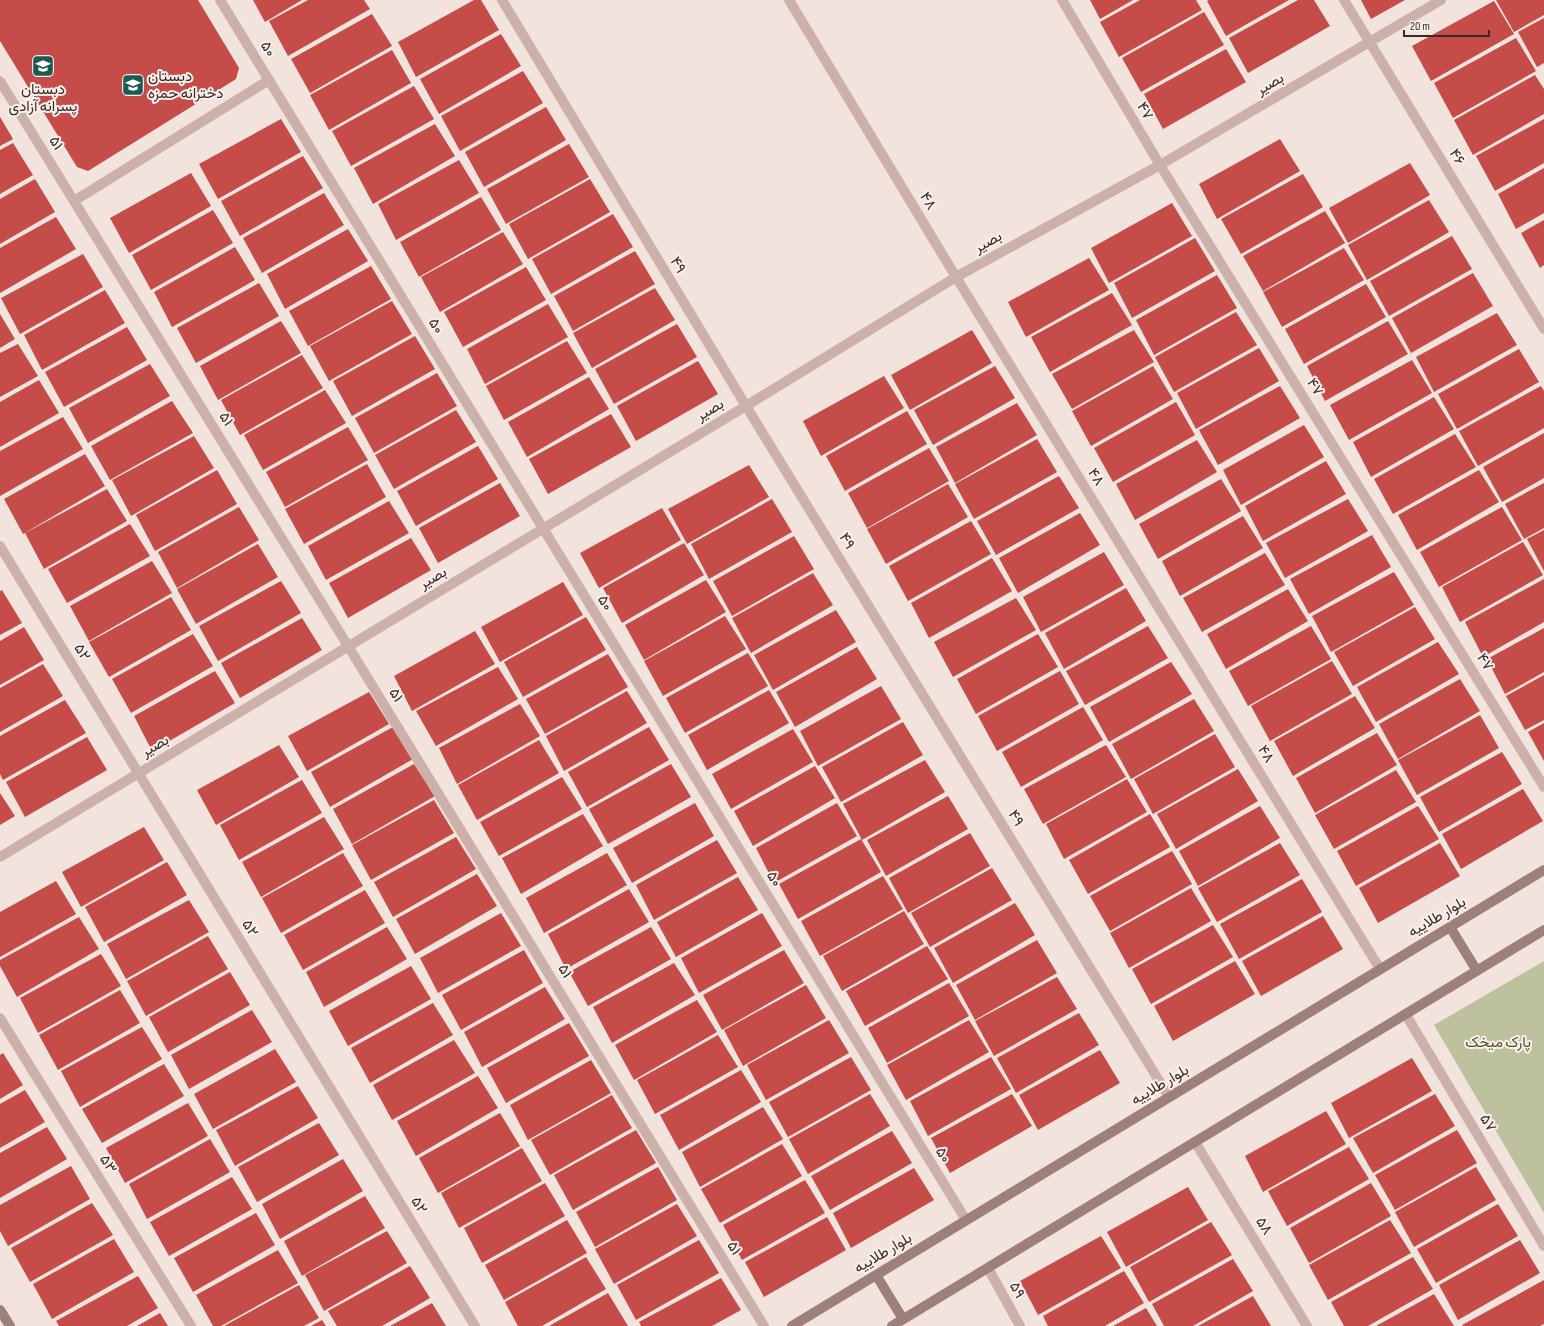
<svg xmlns="http://www.w3.org/2000/svg" width="1544" height="1326" viewBox="0 0 1544 1326" font-family="'Sofia Sans Condensed',Vazirmatn,sans-serif">
<style>
.green{fill:#bdc19d}
.building{fill:#c54c48}
.lines{fill:none;stroke-linecap:round;stroke-linejoin:round}
.minor{stroke:#cbb1a9;stroke-width:10}
.tertiary{stroke:#cbb1a9;stroke-width:10}
.secondary{stroke:#9e807a;stroke-width:10}
.labels{text-anchor:middle;dominant-baseline:central;stroke-width:4;stroke-linejoin:round;paint-order:stroke}
.street-label{font-size:15px;fill:#382a29;stroke:#faefea}
.poi-label{font-size:15px;fill:#382a29;stroke:#faefea;text-anchor:start}
.park-label{font-size:15px;fill:#4f562c;stroke:#faefea}
</style>
<rect width="100%" height="100%" fill="#f2e4dd"/>
<path class="green" d="M1544,961V1213L1434,1025Z"/>
<path class="building" d="M0,0H198L239,68L236,79L88,171L77,167L0,41Z
M253,0H302L265,22Z
M308,0H364L370,9L288,56L269,21Z
M474,0H481L499,30L416,77L398,42Z
M1090,0H1133L1100,19Z
M1140,0H1196L1202,10L1119,57L1100,22Z
M1209,0H1289L1226,36L1207,1Z
M1298,0H1314L1330,26L1248,73L1229,38Z
M1361,0H1405L1371,19Z
M1496,0H1544V15L1514,32Z
M1494,1L1514,34L1431,81L1412,46Z
M1204,12L1224,45L1141,92L1122,58Z
M372,14L392,46L310,93L291,59Z
M1544,18V63L1537,67L1518,32Z
M501,34L521,66L439,114L420,79Z
M1516,38L1536,71L1453,118L1434,83Z
M1226,49L1246,82L1163,129L1144,94Z
M392,50L411,83L329,130L310,95Z
M523,71L543,103L460,151L441,116Z
M1535,75L1544,89V114L1473,155L1454,120Z
M414,86L434,119L351,166L332,131Z
M546,107L566,140L484,187L465,152Z
M0,117L13,139L0,146Z
M281,119L301,152L218,199L199,164Z
M1544,119V163L1495,191L1476,156Z
M435,124L455,156L373,204L354,168Z
M1280,139L1300,171L1217,219L1199,184Z
M13,143L33,175L0,194V150Z
M569,144L589,177L506,224L487,189Z
M303,156L323,188L240,236L221,201Z
M459,160L479,193L396,240L378,204Z
M1410,163L1430,195L1348,243L1329,208Z
M1544,168V213L1516,229L1498,194Z
M191,173L211,206L129,253L110,218Z
M1303,174L1323,207L1241,254L1221,219Z
M35,179L55,212L0,244V199Z
M590,179L610,212L528,259L509,224Z
M324,193L344,225L262,273L243,238Z
M481,197L501,230L419,277L400,242Z
M1429,200L1449,232L1367,280L1348,245Z
M1172,203L1192,236L1109,283L1091,248Z
M213,210L233,243L151,290L132,255Z
M1325,211L1345,243L1263,291L1243,256Z
M613,214L633,247L551,294L532,259Z
M56,217L76,249L0,293V248Z
M1544,220V265L1540,268L1521,233Z
M348,229L368,261L285,309L267,274Z
M503,232L523,264L440,312L421,277Z
M1452,236L1472,269L1389,316L1370,281Z
M1195,238L1215,271L1132,318L1114,283Z
M235,247L255,280L172,327L154,292Z
M1344,248L1364,280L1282,327L1263,292Z
M635,251L655,284L573,331L554,296Z
M83,254L103,287L20,334L1,298Z
M1089,258L1109,290L1026,337L1008,302Z
M371,266L391,299L308,346L289,311Z
M526,267L546,300L463,347L444,312Z
M1473,273L1493,306L1411,353L1392,318Z
M1217,275L1237,308L1154,355L1136,320Z
M259,283L279,316L196,363L177,328Z
M1366,284L1386,317L1304,364L1285,329Z
M655,288L675,320L592,368L573,333Z
M105,290L125,323L42,370L24,335Z
M1112,293L1132,325L1050,372L1031,337Z
M392,301L412,334L329,381L310,346Z
M548,304L568,337L485,384L467,349Z
M1236,312L1257,345L1174,392L1155,357Z
M1497,313L1517,345L1434,392L1416,357Z
M0,314L15,339L0,348Z
M281,321L301,353L218,400L200,366Z
M1388,321L1408,354L1325,401L1307,366Z
M677,324L697,357L614,404L595,369Z
M127,327L147,360L64,407L45,372Z
M972,330L992,363L910,410L891,375Z
M1134,330L1154,362L1072,409L1052,374Z
M415,336L435,369L352,416L333,381Z
M567,341L587,373L504,420L486,386Z
M18,344L38,376L0,397V353Z
M1259,348L1279,381L1196,429L1177,393Z
M1519,349L1539,382L1457,429L1438,394Z
M302,355L323,388L240,435L221,400Z
M1412,360L1432,393L1349,440L1330,405Z
M698,361L718,394L636,441L617,406Z
M150,364L170,396L88,443L69,408Z
M995,366L1015,398L933,445L914,410Z
M1153,366L1173,399L1091,446L1072,411Z
M437,373L457,406L374,453L355,418Z
M884,376L904,408L821,456L803,421Z
M589,377L609,409L527,457L508,422Z
M39,380L59,413L0,447V402Z
M1280,386L1300,418L1218,465L1199,430Z
M1541,386L1544,391V428L1478,466L1459,431Z
M325,390L346,423L263,470L244,435Z
M1434,397L1454,429L1371,477L1353,442Z
M172,401L193,433L110,480L91,446Z
M1176,402L1195,435L1113,482L1094,448Z
M1017,403L1037,435L955,483L936,447Z
M456,410L476,442L394,489L375,455Z
M907,411L927,444L845,491L826,456Z
M611,414L631,447L548,494L529,459Z
M63,417L83,449L0,496V451Z
M1304,425L1324,457L1241,505L1223,470Z
M348,427L368,460L285,507L266,472Z
M1544,433V478L1502,502L1483,467Z
M1455,434L1476,467L1393,514L1374,479Z
M194,436L214,468L131,516L112,480Z
M1037,439L1057,472L974,519L955,484Z
M1197,440L1217,472L1135,520L1116,484Z
M478,446L498,479L416,526L397,491Z
M929,448L949,481L867,528L848,493Z
M85,454L105,486L23,534L4,499Z
M1326,461L1346,494L1263,541L1245,506Z
M367,464L386,497L304,544L285,509Z
M749,465L769,497L687,544L668,509Z
M217,470L237,504L155,551L136,515Z
M1479,470L1499,502L1417,550L1398,515Z
M1059,476L1079,508L996,555L977,521Z
M1221,479L1241,511L1158,559L1139,524Z
M500,483L520,516L438,563L419,528Z
M1544,483V528L1524,539L1505,504Z
M948,484L968,517L886,564L867,529Z
M107,489L127,521L44,569L25,533Z
M772,499L792,532L709,579L691,544Z
M1348,499L1368,531L1285,578L1266,543Z
M389,501L409,533L326,580L308,546Z
M239,507L259,540L177,588L158,552Z
M1502,507L1522,540L1439,587L1420,552Z
M662,508L681,540L599,588L580,553Z
M1080,513L1100,545L1018,593L999,558Z
M1243,516L1263,548L1180,596L1162,561Z
M971,521L991,554L908,601L889,566Z
M130,524L150,556L67,603L48,569Z
M1544,530V571L1527,539Z
M1372,535L1391,567L1309,614L1290,579Z
M794,536L814,569L732,616L713,581Z
M411,538L431,570L348,618L329,583Z
M1523,542L1543,575L1460,622L1442,587Z
M684,543L704,575L622,623L603,588Z
M258,544L278,577L196,624L177,589Z
M1104,552L1124,585L1041,632L1023,597Z
M1265,553L1285,585L1202,632L1183,598Z
M992,558L1012,591L929,638L911,603Z
M152,561L172,593L89,641L70,606Z
M1394,572L1414,605L1331,652L1312,616Z
M813,573L833,605L751,653L732,618Z
M1544,579V622L1483,657L1465,622Z
M706,580L726,612L644,660L625,625Z
M281,581L301,613L218,661L199,626Z
M563,582L583,615L500,662L481,627Z
M1126,588L1146,621L1064,669L1045,633Z
M1288,589L1308,621L1226,669L1207,634Z
M2,590L22,623L0,635V591Z
M171,597L191,630L109,677L89,642Z
M1016,598L1036,630L953,677L934,642Z
M1415,607L1435,639L1353,686L1334,652Z
M836,610L856,642L773,690L754,655Z
M725,616L746,649L663,696L644,661Z
M586,617L606,650L523,697L504,662Z
M302,618L322,650L240,698L221,663Z
M1148,626L1168,658L1085,705L1066,671Z
M1311,626L1331,659L1248,706L1229,671Z
M24,627L44,660L0,685V641Z
M1544,628V672L1505,694L1487,659Z
M475,631L495,664L412,711L394,676Z
M193,634L213,666L131,713L112,679Z
M1038,634L1058,667L976,714L957,679Z
M1438,642L1459,674L1376,722L1357,687Z
M857,647L877,679L795,727L776,692Z
M748,653L768,686L685,733L666,698Z
M608,654L628,687L545,734L526,699Z
M1332,661L1352,694L1270,741L1251,706Z
M1171,662L1192,694L1109,742L1090,707Z
M43,664L63,696L0,732V688Z
M498,667L518,699L436,746L416,711Z
M215,671L235,703L152,751L134,716Z
M1060,671L1079,704L997,751L978,716Z
M1544,675V720L1525,730L1506,696Z
M1460,679L1480,711L1398,759L1379,724Z
M881,686L901,719L818,766L800,731Z
M769,690L789,723L707,770L688,735Z
M627,691L647,723L564,771L546,736Z
M369,692L389,724L307,771L288,736Z
M1355,696L1375,728L1293,776L1274,741Z
M1194,699L1214,731L1131,779L1112,744Z
M65,700L86,733L3,780L0,774V736Z
M520,704L540,736L457,784L439,748Z
M1083,707L1103,740L1021,787L1002,752Z
M1480,715L1499,748L1417,795L1398,760Z
M903,722L923,755L841,802L822,767Z
M1544,723V761L1528,732Z
M393,727L413,759L330,807L311,772Z
M649,727L669,760L587,807L568,772Z
M793,729L813,762L731,809L712,774Z
M1377,733L1397,765L1315,813L1296,778Z
M1215,734L1235,767L1153,814L1134,779Z
M87,737L107,770L25,817L6,782Z
M539,740L559,773L477,820L458,785Z
M279,745L299,777L216,825L197,790Z
M1106,745L1126,777L1043,824L1024,789Z
M1502,752L1522,784L1439,832L1420,797Z
M925,760L945,792L862,840L843,804Z
M414,764L435,796L352,844L333,809Z
M671,764L691,797L608,844L589,809Z
M815,766L835,798L753,846L734,811Z
M1238,769L1258,801L1176,849L1157,814Z
M1396,770L1416,802L1334,849L1315,815Z
M562,777L582,809L499,856L480,822Z
M1127,779L1147,812L1064,859L1046,824Z
M302,780L322,813L239,860L220,825Z
M1523,789L1543,821L1461,869L1442,834Z
M0,793L15,816L0,825Z
M948,796L968,829L886,876L867,840Z
M434,800L454,833L371,880L352,845Z
M695,803L714,836L632,883L613,848Z
M837,803L857,836L774,883L756,848Z
M1260,806L1280,838L1198,886L1179,851Z
M1418,806L1439,839L1356,886L1337,851Z
M583,814L603,846L521,894L502,858Z
M1150,814L1170,847L1088,894L1069,860Z
M324,817L344,849L261,897L242,862Z
M144,827L164,860L81,907L62,872Z
M970,833L990,866L908,913L889,878Z
M456,837L476,869L393,917L374,882Z
M861,839L881,872L798,919L779,884Z
M717,840L737,873L654,920L636,885Z
M1280,843L1300,875L1217,922L1198,888Z
M1440,843L1460,876L1378,923L1359,888Z
M1172,851L1192,884L1110,931L1090,896Z
M343,853L363,886L281,933L262,898Z
M607,853L627,885L544,933L526,898Z
M167,862L187,895L104,942L85,907Z
M992,868L1012,900L930,947L911,913Z
M477,874L497,906L415,954L396,919Z
M883,876L903,909L820,956L801,921Z
M738,877L758,910L676,957L657,922Z
M1302,879L1322,912L1239,959L1220,924Z
M56,881L76,914L0,957V912Z
M1191,888L1211,921L1129,968L1110,933Z
M629,889L649,922L566,969L548,934Z
M365,890L385,923L303,970L284,935Z
M189,900L209,932L126,979L107,944Z
M1015,903L1035,935L953,983L934,948Z
M904,911L924,944L842,991L823,956Z
M501,913L521,946L438,993L420,958Z
M762,913L782,946L699,993L681,958Z
M1323,916L1343,949L1261,996L1242,961Z
M79,917L99,949L17,997L0,966V960Z
M1213,925L1233,957L1151,1004L1132,969Z
M387,927L407,959L324,1007L306,972Z
M651,927L671,959L588,1006L569,972Z
M208,936L228,969L146,1016L127,981Z
M1037,940L1057,973L975,1020L956,985Z
M927,946L948,979L865,1026L846,991Z
M524,950L543,983L461,1030L442,995Z
M784,950L804,983L722,1030L703,995Z
M101,954L121,986L38,1033L20,998Z
M1235,961L1255,994L1173,1041L1154,1006Z
M674,963L695,995L612,1043L593,1007Z
M411,966L431,999L348,1046L329,1011Z
M230,972L250,1005L168,1052L149,1017Z
M1057,977L1077,1009L994,1056L975,1021Z
M949,983L969,1016L887,1063L868,1028Z
M806,985L826,1018L743,1066L724,1030Z
M545,987L565,1019L482,1067L464,1032Z
M120,990L140,1023L58,1070L39,1035Z
M697,1000L717,1032L634,1080L615,1045Z
M433,1003L453,1035L370,1083L351,1048Z
M252,1010L272,1042L189,1089L171,1055Z
M1079,1013L1099,1045L1016,1093L997,1058Z
M829,1020L849,1053L766,1100L747,1065Z
M969,1020L989,1052L906,1100L887,1065Z
M569,1023L589,1056L506,1103L487,1068Z
M142,1027L162,1059L80,1107L61,1071Z
M718,1035L738,1067L655,1114L637,1080Z
M454,1040L475,1073L392,1120L373,1085Z
M275,1049L296,1082L213,1129L194,1094Z
M1100,1050L1120,1083L1038,1130L1019,1095Z
M3,1053L23,1085L0,1099V1055Z
M851,1057L871,1090L788,1137L769,1102Z
M991,1057L1011,1089L928,1136L910,1101Z
M1412,1058L1432,1091L1349,1138L1331,1103Z
M591,1060L611,1093L528,1140L510,1105Z
M164,1064L184,1096L102,1143L82,1109Z
M741,1070L761,1102L679,1150L660,1115Z
M478,1076L498,1108L416,1156L397,1121Z
M298,1086L318,1118L235,1166L216,1130Z
M25,1090L45,1122L0,1148V1104Z
M870,1094L890,1126L808,1174L789,1139Z
M1012,1094L1032,1126L950,1173L931,1138Z
M1435,1094L1455,1126L1373,1173L1353,1138Z
M612,1095L632,1128L550,1175L531,1140Z
M188,1103L208,1136L125,1183L106,1148Z
M763,1107L783,1139L700,1187L682,1152Z
M1326,1111L1346,1144L1263,1192L1245,1156Z
M500,1113L520,1146L438,1193L419,1158Z
M319,1123L339,1155L257,1202L238,1167Z
M47,1127L67,1159L0,1198V1153Z
M636,1130L656,1163L573,1210L554,1175Z
M1457,1130L1477,1163L1395,1210L1375,1175Z
M892,1131L912,1163L830,1210L811,1176Z
M210,1139L230,1172L147,1219L129,1184Z
M782,1144L802,1176L720,1223L701,1189Z
M1349,1147L1369,1179L1287,1226L1268,1191Z
M522,1148L542,1181L459,1228L441,1193Z
M343,1159L363,1191L280,1239L262,1204Z
M71,1166L90,1199L8,1246L0,1231V1205Z
M658,1167L677,1200L595,1247L576,1212Z
M1476,1167L1496,1200L1414,1247L1395,1212Z
M914,1168L934,1200L851,1248L833,1213Z
M232,1177L252,1209L169,1256L150,1222Z
M805,1180L825,1213L742,1260L723,1225Z
M545,1183L565,1216L482,1263L464,1228Z
M1371,1183L1391,1216L1309,1263L1290,1228Z
M1188,1187L1208,1220L1126,1267L1107,1232Z
M365,1196L385,1228L302,1276L284,1241Z
M92,1203L113,1235L30,1282L11,1248Z
M677,1204L697,1236L614,1284L595,1249Z
M1498,1204L1518,1236L1436,1283L1417,1249Z
M256,1213L275,1245L193,1292L174,1258Z
M827,1217L846,1250L764,1297L745,1262Z
M567,1220L587,1253L504,1300L485,1265Z
M1390,1220L1411,1253L1328,1300L1309,1265Z
M1211,1222L1232,1255L1149,1302L1130,1267Z
M387,1231L407,1263L324,1311L305,1275Z
M1101,1236L1121,1268L1038,1315L1020,1281Z
M114,1239L134,1272L52,1319L33,1284Z
M699,1240L719,1273L636,1320L617,1285Z
M1520,1240L1540,1273L1458,1320L1439,1285Z
M278,1250L298,1283L221,1326H213L196,1295Z
M586,1257L606,1289L542,1326H518L505,1302Z
M1413,1257L1433,1289L1368,1326H1344L1331,1302Z
M1233,1259L1253,1291L1193,1326H1164L1152,1304Z
M410,1266L430,1298L382,1326H337L328,1311Z
M1124,1271L1144,1303L1105,1326H1048L1043,1316Z
M138,1276L158,1308L127,1326H59L56,1321Z
M721,1278L741,1310L712,1326H641L639,1322Z
M1544,1280V1324L1540,1326H1463L1462,1325Z
M299,1285L319,1318L304,1326H224Z
M608,1293L628,1326H549Z
M1434,1294L1454,1326H1376Z
M1253,1296L1271,1326H1198Z
M432,1303L446,1326H390Z
M1146,1308L1157,1326H1113Z
M160,1313L168,1326H137Z
M322,1320L326,1326H311Z"/>
<g class="lines">
<path class="minor" d="M220,0L966,1220
M502,0L746,406L1169,1097
M789,0L956,277L1380,969
M1062,0L1160,165L1544,787
M1344,0L1544,329
M0,81L348,646L764,1326
M74,201L269,80
M0,546L475,1326
M1406,1015L1544,1246
M0,1018L191,1326
M1195,1142L1307,1326
M988,1268L1020,1326"/>
<path class="tertiary" d="M0,857L746,406L956,277L1160,165L1441,0"/>
<path class="secondary" d="M1450,927L1477,971
M876,1275L903,1319
M0,1310L10,1326
M792,1326L1544,870
M892,1326L1544,930"/>
</g>
<defs>
<g id="school-square" transform="scale(1.15)"><rect x="-9" y="-9" width="18" height="18" rx="4" fill="#1e5951" stroke="#faefea"/><path d="M0-5L7-2L0 1L-7-2ZM-4 1L0 2.5L4 1V4Q0 6-4 4Z" fill="#fff"/></g>
</defs>
<g fill-rule="evenodd">
<use href="#school-square" x="43" y="66"/>
<use href="#school-square" x="133" y="85"/>
</g>
<g class="labels">
<g class="street-label">
<text transform="translate(268 49) rotate(59)">۵۰</text>
<text transform="translate(1270 84) rotate(-30)">بصیر</text>
<text transform="translate(1145 111) rotate(59)">۴۷</text>
<text transform="translate(56 143) rotate(59)">۵۱</text>
<text transform="translate(1457 157) rotate(59)">۴۶</text>
<text transform="translate(928 201) rotate(59)">۴۸</text>
<text transform="translate(988 242) rotate(-29)">بصیر</text>
<text transform="translate(678 265) rotate(59)">۴۹</text>
<text transform="translate(436 326) rotate(59)">۵۰</text>
<text transform="translate(1315 387) rotate(58)">۴۷</text>
<text transform="translate(710 410) rotate(-31)">بصیر</text>
<text transform="translate(226 419) rotate(58)">۵۱</text>
<text transform="translate(1096 477) rotate(58)">۴۸</text>
<text transform="translate(847 541) rotate(59)">۴۹</text>
<text transform="translate(433 578) rotate(-31)">بصیر</text>
<text transform="translate(605 603) rotate(59)">۵۰</text>
<text transform="translate(82 652) rotate(59)">۵۲</text>
<text transform="translate(1485 662) rotate(58)">۴۷</text>
<text transform="translate(396 695) rotate(59)">۵۱</text>
<text transform="translate(155 746) rotate(-31)">بصیر</text>
<text transform="translate(1266 754) rotate(58)">۴۸</text>
<text transform="translate(1016 818) rotate(59)">۴۹</text>
<text transform="translate(774 879) rotate(59)">۵۰</text>
<text transform="translate(1437 917) rotate(-31)">بلوار طلاییه</text>
<text transform="translate(250 928) rotate(59)">۵۲</text>
<text transform="translate(565 971) rotate(59)">۵۱</text>
<text transform="translate(1160 1085) rotate(-31)">بلوار طلاییه</text>
<text transform="translate(1488 1123) rotate(59)">۵۷</text>
<text transform="translate(943 1155) rotate(59)">۵۰</text>
<text transform="translate(108 1164) rotate(58)">۵۳</text>
<text transform="translate(419 1205) rotate(59)">۵۲</text>
<text transform="translate(1264 1226) rotate(59)">۵۸</text>
<text transform="translate(734 1248) rotate(59)">۵۱</text>
<text transform="translate(883 1253) rotate(-31)">بلوار طلاییه</text>
<text transform="translate(1017 1290) rotate(61)">۵۹</text>
</g>
<g class="poi-label">
<text x="148" y="76">دبستان<tspan x="148" dy="17">دخترانه حمزه</tspan></text>
<text x="43" y="89" text-anchor="middle">دبستان<tspan x="43" dy="17">پسرانه آزادی</tspan></text>
</g>
<g class="park-label">
<text x="1498" y="1042">پارک میخک</text>
</g>
</g>
<path d="M1404 30v6h85v-6" fill="none" stroke="#382a29" stroke-width="2"/>
<text x="1410" y="30" font-size="12" fill="#382a29" stroke="#faefea" stroke-width="3" paint-order="stroke">20 m</text>
</svg>
